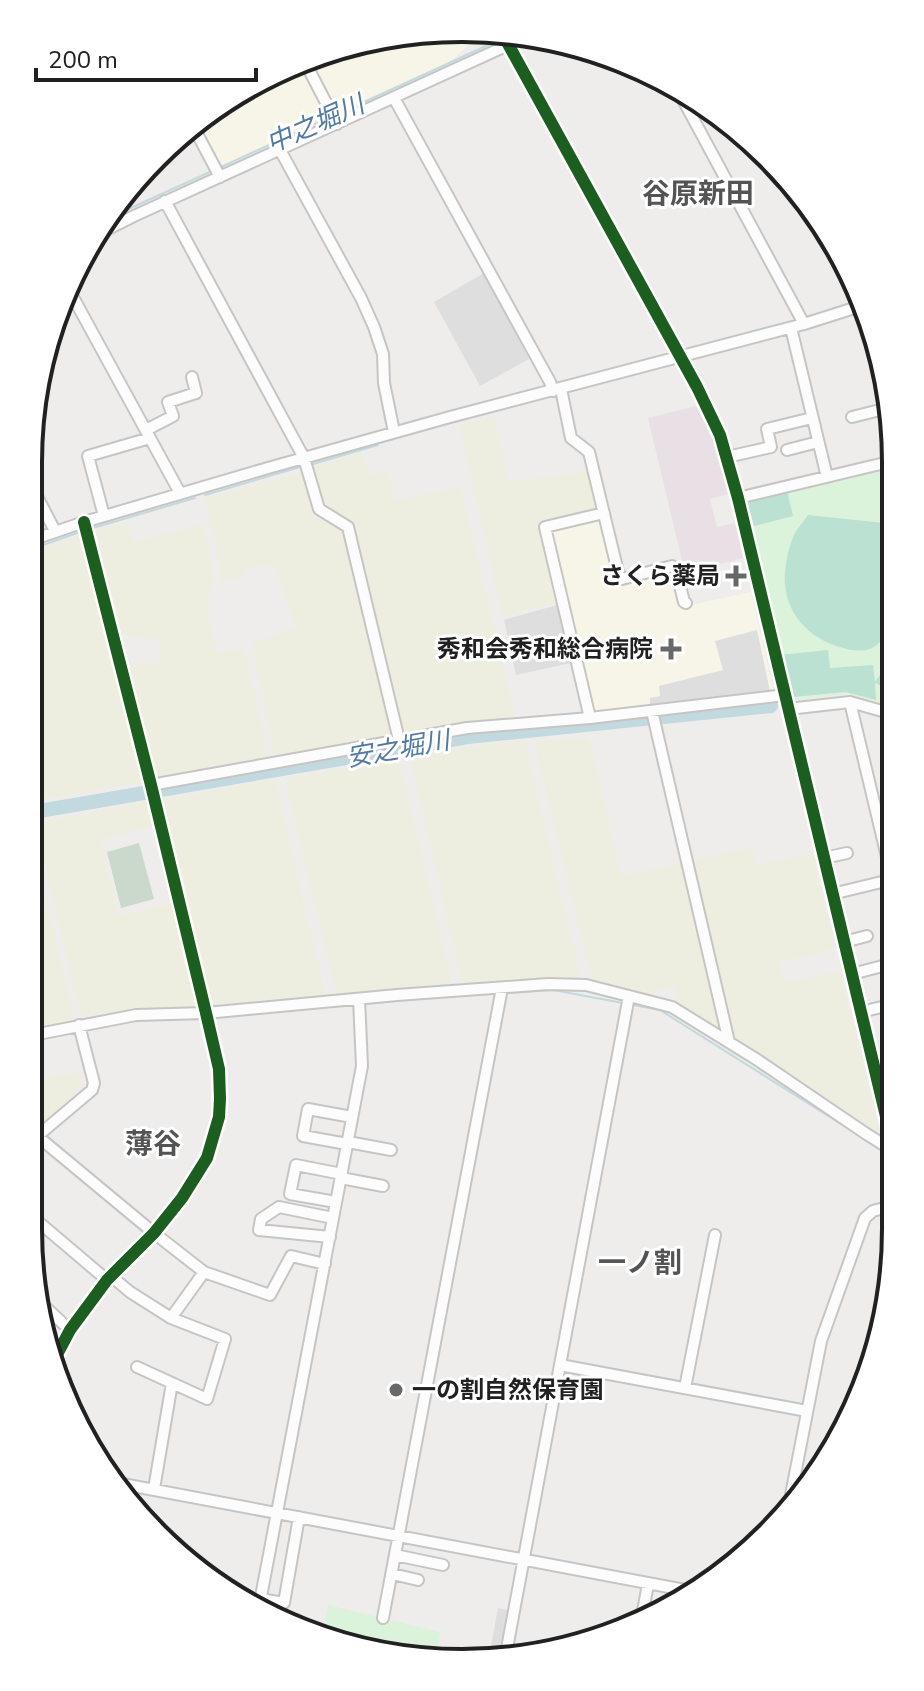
<svg xmlns="http://www.w3.org/2000/svg" width="924" height="1691" viewBox="0 0 924 1691" font-family="'Nunito Sans','Noto Sans JP',sans-serif">
<style>
.industrial{fill:#e8e0e5}
.education{fill:#f7f5e8}
.farmland{fill:#edede0}
.cemetery{fill:#cad9cb}
.park{fill:#dbf2db}
.pitch{fill:#bae1d1}
.parking{fill:#dfdede}
.lines{fill:none;stroke-linecap:round;stroke-linejoin:round}
.stream{stroke:#c2d9df;stroke-width:2}
.river{stroke:#c2d9df;stroke-width:14}
.minor-casing{stroke:#c6c5c4;stroke-width:14}
.minor{stroke:#fdfcfc;stroke-width:10}
.cycleway-casing{stroke:#fff;stroke-width:17}
.cycleway{stroke:#1b5e20;stroke-width:12}
.poi-dot{fill:#696868;stroke:#fff;stroke-width:3}
.labels{text-anchor:middle;dominant-baseline:central;stroke-width:6;stroke-linejoin:round;paint-order:stroke}
.poi-label{font-size:24px;font-weight:bold;fill:#212121;stroke:#fff;text-anchor:end}
.water-label{font-size:26px;font-style:italic;fill:#527aa2;stroke:#fff}
.quarter-label{font-size:28px;font-weight:bold;fill:#545454;stroke:#fff}
.rim{fill:none;stroke:#212121;stroke-width:4}
</style>
<rect width="100%" height="100%" fill="#efedeb"/>
<path class="industrial" d="M696,406L708,428L715,446L724,473L728,494L710,499L717,527L735,523L743,558L685,573L648,418Z"/>
<path class="education" d="M486,34L478,37L440,70L219,171L192,124L197,118L349,43Z
M601,521L614,576L679,560L691,605L751,592L774,693L595,713L592,709L550,531Z"/>
<path class="farmland" d="M493,416L509,482L588,472L597,511L539,526L556,603L503,616L459,425Z
M362,453L368,475L387,471L394,501L460,487L516,720L402,736L352,525L322,504L312,467Z
M302,472L313,516L341,532L391,734L275,758L252,644L297,628L273,564L245,569L246,576L220,582V565L205,499Z
M127,523L133,542L202,524L210,556L213,579L207,604L216,653L244,649L268,759L154,781L126,663L158,665L161,640L120,635L95,531Z
M84,535L144,782L29,802V659L37,657L35,627H29V585L34,583L29,553Z
M589,738L621,876L684,863L725,1036L679,1007L674,986L656,991L654,999L592,981L534,741Z
M524,741L581,980L463,985L410,758L464,747Z
M399,759L452,986H432L337,996L285,778Z
M275,780L325,997L210,1005L160,800Z
M149,801L155,825L100,840L119,916L172,904L200,1007L138,1011L82,1020L35,823Z
M28,827L75,1021L28,1032Z
M752,847L756,866L813,853L834,949L778,963L784,983L840,971L879,1131H872L734,1042L691,861Z
M86,1070L75,1093L28,1137V1081Z"/>
<path class="cemetery" d="M139,843L154,899L121,908L107,852Z"/>
<path class="park" d="M893,466V705L847,694L789,701L744,502Z
M328,1605L440,1632L437,1657L350,1648L322,1636Z"/>
<path class="pitch" d="M787,491L793,516L754,526L747,501Z
M808,515L893,524C893,543 897,611 891,623C888,629 883,640 878,644C868,653 854,651 843,648C801,637 777,602 787,559C788,551 791,542 794,535C797,528 804,522 808,515Z
M828,650L830,668L873,665L875,682L893,656V694L876,683L875,684L876,700L846,692L793,697L788,692L780,655Z"/>
<path class="parking" d="M484,273L529,359L480,386L434,302Z
M557,605L571,663L516,675L504,620Z
M757,630L770,691L650,704V698L660,696L659,686L723,670L715,641Z
M498,1608L511,1611L502,1659L488,1662Z"/>
<g class="lines">
<path class="stream" d="M509,36L519,32
M338,114L499,40
M221,167L328,118
M111,217L212,171
M313,464L378,445
M205,495L300,467
M93,528L195,498
M29,550L80,532
M507,993L553,990L623,1003
M455,996L496,993
M363,1004L436,997
M633,1005L660,1010L876,1146
M315,1008L357,1004
M28,1042L51,1037"/>
<path class="river" d="M28,813L468,737L771,706"/>
<g class="minor-casing">
<path id="minor" d="M502,33L697,387L720,435L738,498L895,1154
M306,64L337,124
M675,85L804,324
M394,98L550,382L553,391
M192,124L220,177
M280,150L361,298L374,327L383,354L384,383L394,432
M165,201L304,458L319,509L348,527L399,740
M94,236L134,216L508,45L533,37
M68,288L180,493
M864,305L892,429
M791,328L827,477
M561,389L571,438L589,452L619,576L622,579L672,566L676,570L684,602L686,603
M852,417L892,407
M146,430L173,416L168,402L196,393L192,377
M787,450L818,442
M727,457L771,447L767,429L812,418
M29,481L55,531
M738,498L893,461
M104,516L88,456L150,438
M29,541L84,522L268,468L450,417L804,324L864,305
M850,702L894,886
M788,709L850,702L893,714
M652,711L729,1042
M590,718L545,527L604,513
M151,785L467,728L590,718L785,695
M824,858L847,853
M832,894L894,879
M844,942L867,936
M852,974L894,963
M861,1012L894,1004
M28,1036L136,1015L206,1013L397,995L548,984L586,985L672,1007L756,1059L865,1133L884,1145L893,1147
M36,1135L154,1233L204,1272L270,1295L291,1256L325,1264
M348,1142L391,1150
M28,1144L92,1090L94,1083L79,1025
M347,1144L303,1136L308,1109L352,1117
M341,1178L383,1186
M336,1202L290,1194L296,1165L342,1174
M28,1213L107,1280
M330,1237L259,1230L261,1219L279,1207L333,1218
M111,1276L130,1292L171,1318L225,1339L207,1399L137,1367
M40,1302L70,1330
M171,1318L204,1272
M560,1365L807,1411
M51,1366L70,1330L107,1280L154,1233L182,1198L207,1158L219,1117L220,1099L219,1069L206,1013L151,785L84,522
M685,1388L715,1235
M112,1482L690,1591
M154,1489L172,1383
M789,1505L821,1341L865,1218L873,1211L895,1205
M395,1555L443,1565
M392,1574L418,1580
M260,1599L284,1603L299,1517
M259,1607L362,1066L359,999
M383,1618L502,988
M641,1622L648,1584
M505,1659L629,996"/>
</g>
<use href="#minor" class="minor"/>
<g class="cycleway-casing">
<path id="cycleway" d="M502,33L697,387L720,435L738,498L895,1154
M51,1366L70,1330L107,1280L154,1233L182,1198L207,1158L219,1117L220,1099L219,1069L206,1013L151,785L84,522"/>
</g>
<use href="#cycleway" class="cycleway"/>
</g>
<g class="poi-dot">
<path d="M732 564h8v8h8v8h-8v8h-8v-8h-8v-8h8z"/>
<path d="M667 637h8v8h8v8h-8v8h-8v-8h-8v-8h8z"/>
<circle cx="396" cy="1390" r="8"/>
</g>
<g class="labels">
<g class="poi-label">
<text x="720" y="576">さくら薬局</text>
<text x="653" y="649">秀和会秀和総合病院</text>
<text x="412" y="1390" text-anchor="start">一の割自然保育園</text>
</g>
<g class="water-label">
<text transform="translate(315 124) rotate(-24)">中之堀川</text>
<text transform="translate(398 749) rotate(-10)">安之堀川</text>
</g>
<g class="quarter-label">
<text x="698" y="194">谷原新田</text>
<text x="153" y="1144">薄谷</text>
<text x="640" y="1263">一ノ割</text>
</g>
</g>
<path d="M0 0H924V1691H0ZM462 42H462A420 420 0 0 1 882 462V1229A420 420 0 0 1 462 1649H462A420 420 0 0 1 42 1229V462A420 420 0 0 1 462 42Z" fill="#fff" fill-rule="evenodd"/>
<path class="rim" d="M462 42H462A420 420 0 0 1 882 462V1229A420 420 0 0 1 462 1649H462A420 420 0 0 1 42 1229V462A420 420 0 0 1 462 42Z"/>
<path d="M36 68v12h220v-12" fill="none" stroke="#212121" stroke-width="4"/>
<text x="48" y="68" font-size="24" fill="#212121" stroke="#ffffff" stroke-width="6" paint-order="stroke">200 m</text>
</svg>
